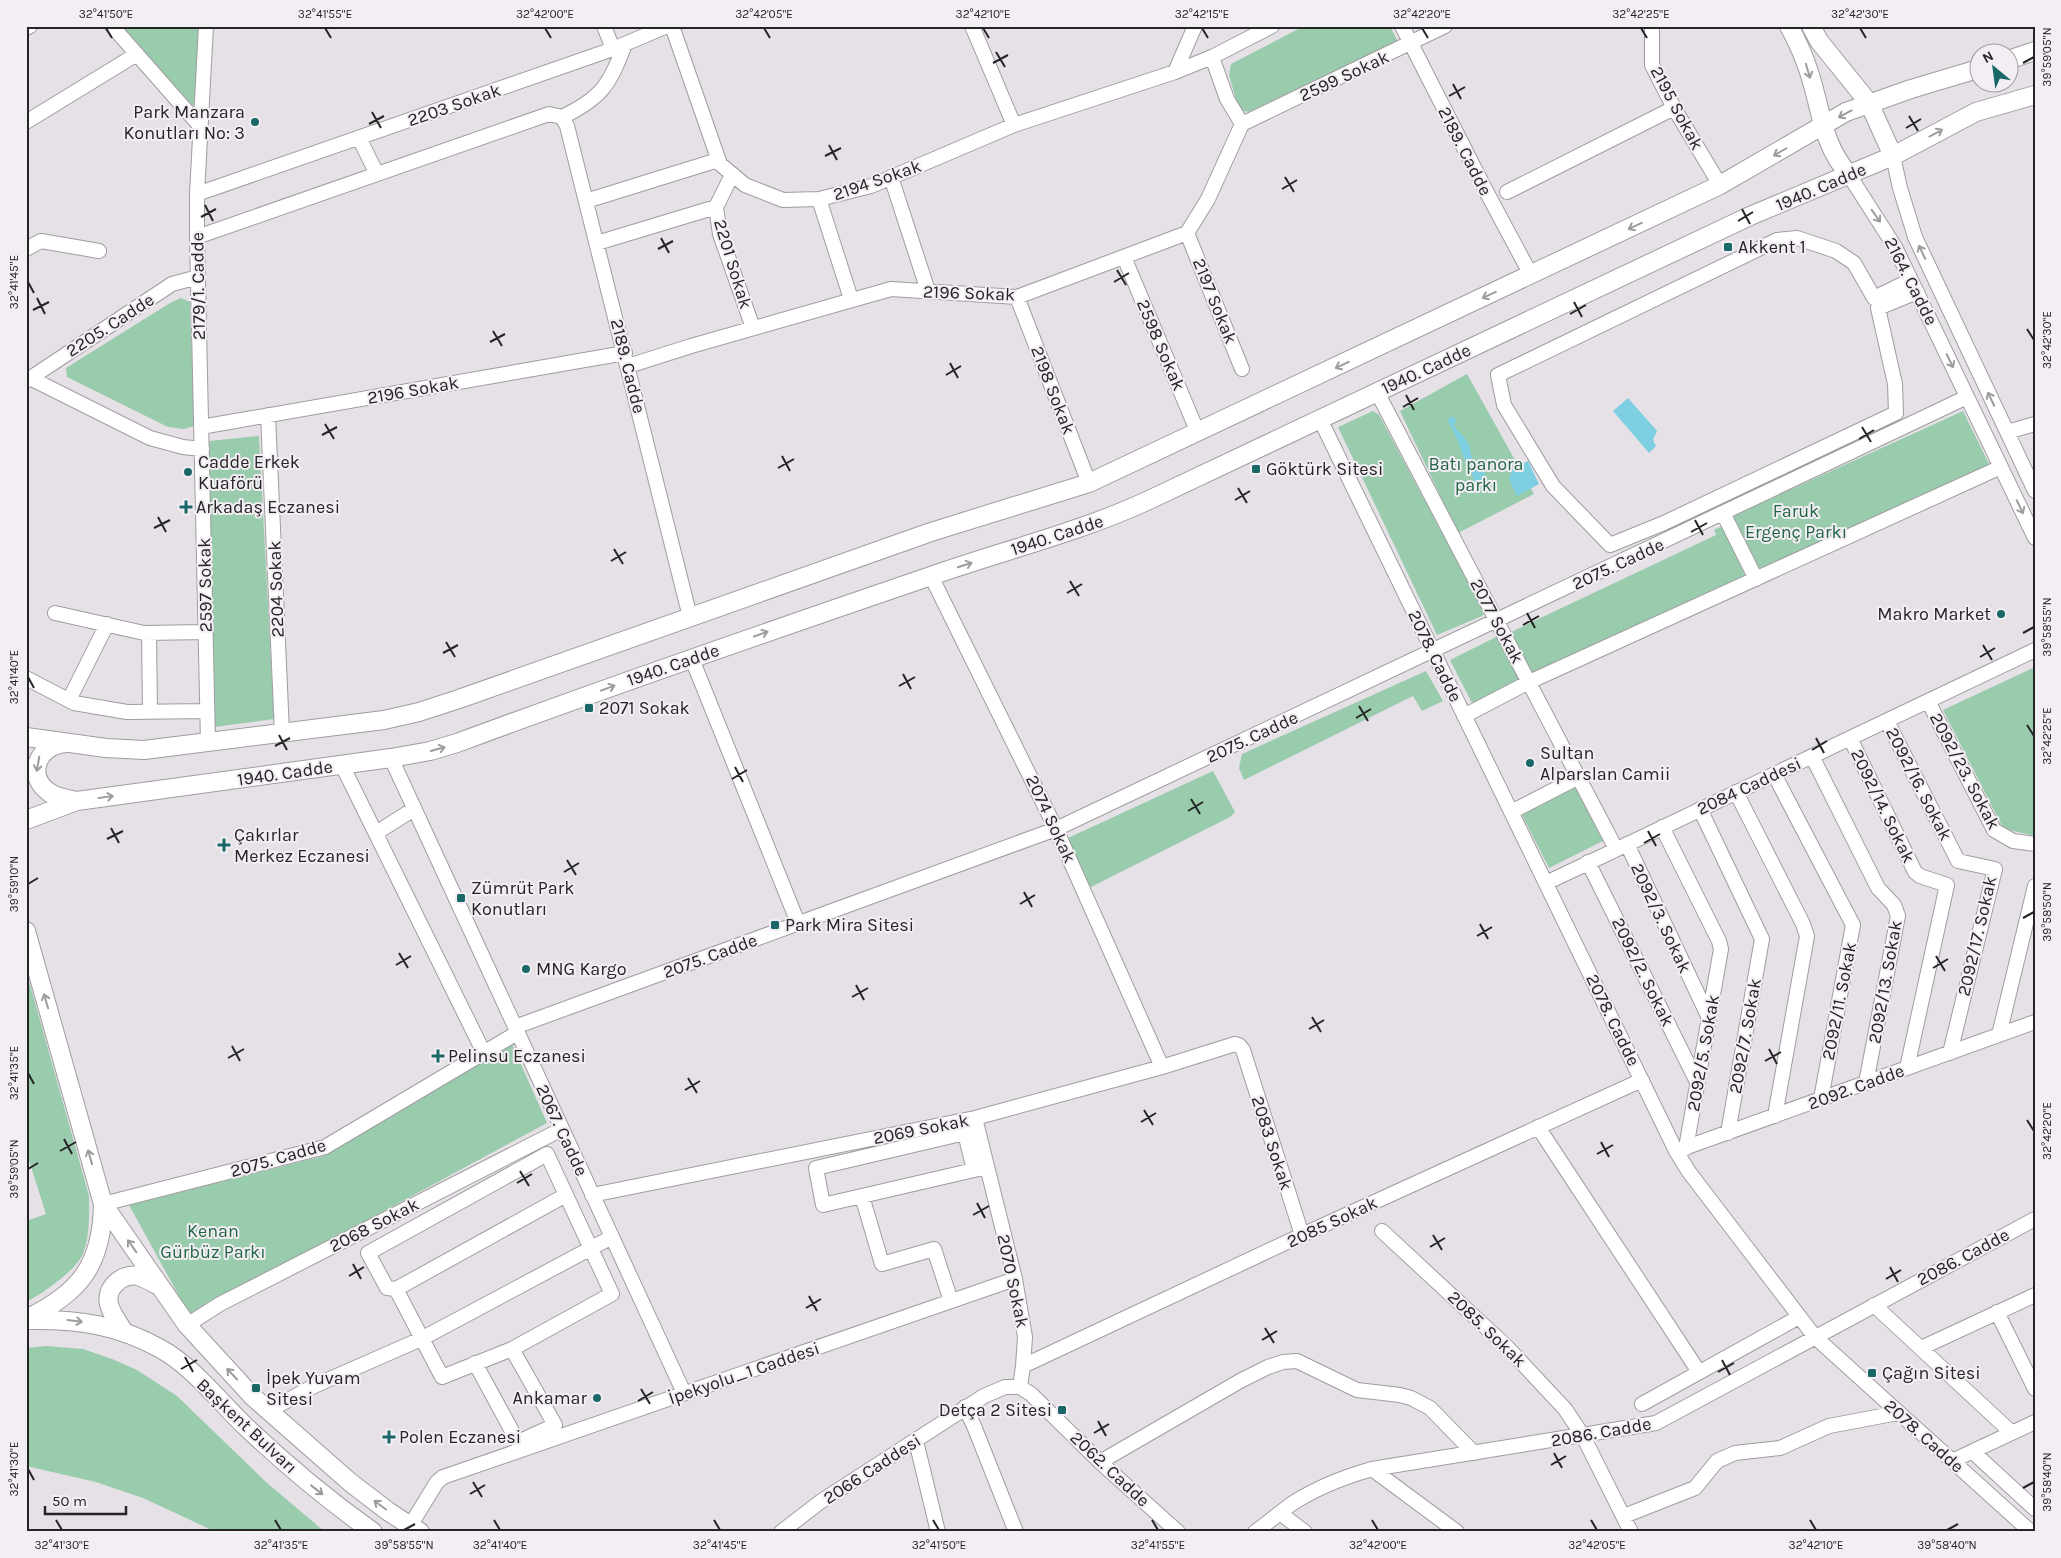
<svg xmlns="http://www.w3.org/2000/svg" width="2061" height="1558" viewBox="0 0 2061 1558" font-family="Karla,sans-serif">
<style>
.green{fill:#99cbad}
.water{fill:#7fcfe2}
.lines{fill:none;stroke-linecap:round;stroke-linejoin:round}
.minor-casing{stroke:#a09ca1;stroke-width:16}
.major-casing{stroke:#a09ca1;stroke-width:20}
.minor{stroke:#fff;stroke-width:14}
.major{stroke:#fff;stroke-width:18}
.oneway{stroke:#9d9c9d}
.ticks{fill:none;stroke:#252426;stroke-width:2}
.poi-dot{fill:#196767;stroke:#f3eef3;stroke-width:2}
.labels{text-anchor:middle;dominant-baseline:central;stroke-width:4;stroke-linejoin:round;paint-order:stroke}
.street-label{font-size:18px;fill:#252426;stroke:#f3eef3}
.poi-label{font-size:18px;fill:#252426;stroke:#f3eef3;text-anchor:start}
.park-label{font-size:18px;fill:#206644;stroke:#f3eef3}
.neatline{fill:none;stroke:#252426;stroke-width:2}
.ticks-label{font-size:12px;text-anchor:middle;fill:#252426}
</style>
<rect width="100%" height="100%" fill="#e5e1e6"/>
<path class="green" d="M122,26H202L195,105H192Z
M1304,26H1390L1398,42L1249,112L1239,110L1229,75L1231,64Z
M181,298L190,302L194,426L184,429L168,427L67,377L66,368L170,303Z
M1467,374L1534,494L1458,533L1400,411Z
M1373,411L1379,415L1485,613L1482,616L1437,635L1338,427Z
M1963,411L1990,466L1758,572L1730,517Z
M259,436L274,719L214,727L209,441Z
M1722,526L1746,577L1532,675L1511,632L1716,535L1714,530Z
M1498,636L1520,679L1472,703L1450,660Z
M2035,667V836L2005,829L2002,826L1943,710Z
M1426,671L1443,701L1422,711L1413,696L1244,780L1239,768L1242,754Z
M1213,771L1235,812L1230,817L1089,888L1068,838Z
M1578,785L1605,840L1549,868L1521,813Z
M26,970L89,1196C89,1214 90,1237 83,1254C75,1271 42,1294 26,1302V1221L46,1214L26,1151Z
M512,1044L547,1123L190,1316L129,1205L323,1156Z
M46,1346L83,1349L112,1359L137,1370L177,1396L266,1482L325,1532H216L143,1498L96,1482L26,1466V1348Z"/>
<path class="water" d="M1628,398L1657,431L1653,440L1656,446L1649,453L1613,411Z
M1454,417L1456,420L1454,425C1457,432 1466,437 1469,445C1473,457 1470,466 1484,472L1485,478L1479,482H1474L1471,470L1463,456L1458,441L1448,421L1449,418Z
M1528,461L1539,484L1517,496L1509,479L1512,469Z"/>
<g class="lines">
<g class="minor-casing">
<path id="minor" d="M112,26L200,126
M206,26L197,194V237L208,743
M604,26L613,49
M672,26L720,164L745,185L783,200L819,199L871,186L1014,125L1175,72L1212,57L1272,26
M972,26L1014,125
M1402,26L1486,191L1531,275
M1652,26V65L1674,108L1720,185
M26,28L30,26
M1212,57L1227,99L1242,124
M1175,72L1195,26
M562,117L567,126L690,617
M562,117C602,98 610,84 625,44
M26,122L137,54
M1242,124L1445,26
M359,138L377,174
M1893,156L1900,188L1915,237L2035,491
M732,175L716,207L720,234L753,328
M1849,175L1895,247L2035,538
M891,177L928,291
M1507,192L1674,108
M197,194L613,49L667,26
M819,199L851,299
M586,201L718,160
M1187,233L1242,369
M197,237L549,114L562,117
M597,243L716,207
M26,249L41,241L99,251
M1124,257L1198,433
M1911,280L1874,298L1854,263L1836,251L1797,238L1777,240L1498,375L1504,405L1553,486L1610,545L1664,523L1896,413L1895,384L1878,308L1917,292
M1017,297L1089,483
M628,366L691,346L891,289L1017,297L1187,233L1208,199L1242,124
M30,378L150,438L183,447L202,449
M26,381L172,284L198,277
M1377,392L1616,849
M268,415L282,733
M1320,419L1676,1151L1689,1172L1815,1337L2031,1532
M201,427L625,353
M2007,432L2035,424
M1723,513L1756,579
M931,576L1056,829L1162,1067
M55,613L144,633L206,632
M149,633L150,712
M692,659L798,923
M26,678L74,703L127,712L207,711
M69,700L107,624
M1928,701L1994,830L2013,841L2035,844
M1464,716L1529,682L2001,467
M1887,721L1958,861L1995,869L1950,1053
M1850,738L1915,872L1920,876L1947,885L1907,1068
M1812,756L1878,888L1894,905L1898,916L1866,1083
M391,758L684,1393
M342,765L484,1053
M1774,774L1853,925L1821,1099
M1736,792L1803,924L1807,936L1775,1116
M1700,809L1762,939L1728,1133
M1511,812L1579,777
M1662,827L1719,941L1721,949L1686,1148
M376,833L414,809
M1627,844L1709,1018
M1588,862L1697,1082
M1546,883L2035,650
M515,1027L1056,829L1967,397
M1999,1035L2035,886
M975,1118L1015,1279L1025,1337L1023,1366L1020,1387
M1538,1127L1699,1372
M1676,1151L2035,1022
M974,1170L965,1133L816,1168L823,1205L974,1170L987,1167
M592,1195L975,1118L1162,1067L1235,1044L1239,1045L1243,1050L1302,1235
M862,1196L882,1264L934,1249L951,1301
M103,1204L325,1147L517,1033
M1382,1231L1507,1347L1565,1409L1583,1436L1631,1532
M396,1289L387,1288L368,1253L547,1154L612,1294L512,1349L555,1425L518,1442L475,1363
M1874,1305L2011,1432
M1997,1312L2035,1389
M187,1325L220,1304L562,1129
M1921,1348L2035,1295
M512,1349L442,1377L396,1289L566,1195
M1023,1366L1302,1235L1642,1080
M1020,1387L1031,1394L1100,1462L1178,1532
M1642,1404L1799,1317
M965,1407L974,1426L1016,1532
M268,1411L314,1386L421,1339L612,1237
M916,1441L938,1532
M1973,1452L2035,1509
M1952,1461L2035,1422
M1100,1462L1240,1381L1268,1367L1283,1362L1297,1361L1357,1390L1400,1395L1411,1398L1430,1408L1474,1453
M1372,1469L1457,1532
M1280,1513L1305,1532
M1624,1516L1695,1488L1717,1461L1735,1453L1780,1448L1829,1426L1898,1413
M410,1526L437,1482L443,1477L1015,1279
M781,1532L820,1502L984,1396L1005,1387H1020
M1255,1532C1268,1523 1280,1512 1293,1503C1318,1487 1344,1477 1372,1469L1656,1423L2035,1219"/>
</g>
<g class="major-casing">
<path id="major" d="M1789,26C1797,41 1804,56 1809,72C1822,111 1821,142 1849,175
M1811,26L1819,41L1869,103L1893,156
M2008,60L2035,51
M26,737L106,748L144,750L384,720L419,712L459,699L931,532L1089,483L1720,185L1846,112L1911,89L1978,69
M66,743C37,745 25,776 50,793C58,798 68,799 77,801
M26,820L77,801L391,758L430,751L457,743C613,685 770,631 928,577C1001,551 1078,533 1149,500L1750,216L1893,156L1976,112L2035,95
M26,931L103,1204C102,1265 80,1293 26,1319
M103,1204L187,1325L253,1397L351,1483L389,1512L420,1532
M29,1320C78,1319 118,1325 161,1349C193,1367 218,1400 245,1426C285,1464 328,1500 373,1532
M124,1332C119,1323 111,1314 109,1304C105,1288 122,1273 138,1276C145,1278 152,1282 159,1286"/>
</g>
<use href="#minor" class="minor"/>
<use href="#major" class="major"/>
</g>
<defs><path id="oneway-shaft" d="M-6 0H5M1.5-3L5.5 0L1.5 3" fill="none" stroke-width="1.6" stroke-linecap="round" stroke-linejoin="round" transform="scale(1.25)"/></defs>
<g class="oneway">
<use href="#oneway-shaft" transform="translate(1808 71) rotate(73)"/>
<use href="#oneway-shaft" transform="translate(1845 114) rotate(152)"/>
<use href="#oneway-shaft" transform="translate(1936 133) rotate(-28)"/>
<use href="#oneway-shaft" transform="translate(1780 152) rotate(150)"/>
<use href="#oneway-shaft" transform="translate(1876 216) rotate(55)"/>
<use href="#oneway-shaft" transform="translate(1635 226) rotate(155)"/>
<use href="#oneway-shaft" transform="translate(1922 252) rotate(-115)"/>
<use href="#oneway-shaft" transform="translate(1489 295) rotate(155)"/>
<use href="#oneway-shaft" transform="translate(1950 361) rotate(64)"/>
<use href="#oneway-shaft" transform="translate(1342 365) rotate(155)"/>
<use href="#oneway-shaft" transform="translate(1991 399) rotate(-115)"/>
<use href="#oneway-shaft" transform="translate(2020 507) rotate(64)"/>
<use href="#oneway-shaft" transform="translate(965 565) rotate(-18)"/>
<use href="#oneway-shaft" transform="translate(761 634) rotate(-19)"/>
<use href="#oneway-shaft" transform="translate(608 688) rotate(-20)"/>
<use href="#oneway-shaft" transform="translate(438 749) rotate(-16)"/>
<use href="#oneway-shaft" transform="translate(38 764) rotate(100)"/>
<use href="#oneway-shaft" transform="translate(106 797) rotate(-8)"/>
<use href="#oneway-shaft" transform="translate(46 1001) rotate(-106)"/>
<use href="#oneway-shaft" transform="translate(90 1157) rotate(-106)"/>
<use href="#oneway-shaft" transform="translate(132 1246) rotate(-125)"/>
<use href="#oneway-shaft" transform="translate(75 1321) rotate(7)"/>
<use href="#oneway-shaft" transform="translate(232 1374) rotate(-133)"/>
<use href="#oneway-shaft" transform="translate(317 1490) rotate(38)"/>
<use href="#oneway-shaft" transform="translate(380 1505) rotate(-143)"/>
</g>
<path class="ticks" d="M106,28L112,38M325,28L331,38M545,28L551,38M764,28L770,38M983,28L989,38M1202,28L1208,38M1422,28L1428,38M1641,28L1647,38M1860,28L1866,38M996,52L1005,67M993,63L1008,55M2023,63L2034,57M1453,84L1461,99M1449,96L1465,87M372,112L381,128M1909,116L1918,131M369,124L384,116M1906,128L1921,119M829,145L837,160M825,156L841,148M1285,177L1294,192M1282,189L1297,180M205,205L213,221M1742,209L1750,224M201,217L216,209M1738,221L1753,212M661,238L669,253M658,249L673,241M1117,270L1126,285M28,282L34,293M1114,282L1129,273M37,298L45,314M1574,302L1582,317M33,310L49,302M1570,314L1586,305M2027,329L2034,340M493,331L502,346M490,342L505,334M950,363L958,378M946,375L961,366M1406,395L1414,410M1403,407L1418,398M325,424L334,439M1862,427L1871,442M322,435L337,427M1859,439L1874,430M782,456L790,471M778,468L794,459M1238,488L1247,503M1235,500L1250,491M158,517L166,532M1695,520L1703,535M154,528L170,520M1691,532L1707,523M614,549L623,564M611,561L626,552M1070,581L1079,596M1067,593L1082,584M1527,613L1535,628M1523,625L1539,616M2023,633L2034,627M446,642L455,657M1983,645L1992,660M443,653L458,645M1980,657L1995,648M903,674L911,689M28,677L34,688M899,686L915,677M1359,706L1368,721M1356,718L1371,709M2027,725L2034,736M279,735L287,750M1816,738L1824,753M275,746L290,738M1812,750L1827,741M735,767L743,782M732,779L747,770M1191,799L1200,814M1188,811L1203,802M111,828L119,843M1648,831L1656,846M107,839L123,831M1644,843L1660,834M567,860L576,875M564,872L579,863M28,884L38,878M1024,892L1032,907M1020,904L1035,895M2023,918L2034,912M1480,924L1488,939M1477,936L1492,927M399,953L408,968M1936,956L1945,971M396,965L411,956M1933,968L1948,959M856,985L864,1000M852,997L868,988M1312,1017L1321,1032M1309,1029L1324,1020M232,1046L240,1061M1769,1049L1777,1064M228,1058L244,1049M1765,1061L1781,1052M28,1073L34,1084M688,1078L697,1093M685,1090L700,1081M1144,1110L1153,1125M2027,1120L2034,1131M1141,1122L1156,1113M64,1139L72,1154M1601,1142L1609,1157M60,1151L76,1142M1597,1154L1613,1145M28,1169L38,1163M520,1171L529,1186M517,1183L532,1174M977,1203L985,1218M973,1215L989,1206M1433,1235L1442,1250M1430,1247L1445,1238M353,1264L361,1279M1890,1267L1898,1282M349,1276L364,1267M1886,1279L1901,1270M809,1296L817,1311M806,1308L821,1299M1265,1328L1274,1343M1262,1340L1277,1331M185,1357L193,1372M1722,1360L1730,1375M181,1369L197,1360M1718,1372L1734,1363M641,1389L650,1404M638,1401L653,1392M1098,1421L1106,1436M1094,1433L1109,1424M1554,1453L1562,1468M1551,1465L1566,1456M28,1469L34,1480M473,1482L482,1497M2023,1488L2034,1482M470,1494L485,1485M56,1520L62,1530M275,1520L281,1530M494,1520L500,1530M714,1520L720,1530M933,1520L939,1530M1152,1520L1158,1530M1372,1520L1378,1530M1591,1520L1597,1530M1810,1520L1816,1530M404,1530L415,1524M1947,1530L1958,1524"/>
<g class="poi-dot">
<circle cx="255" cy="122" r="5"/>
<rect x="1723" y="242" width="10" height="10" rx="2.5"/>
<rect x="1251" y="464" width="10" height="10" rx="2.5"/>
<circle cx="188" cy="472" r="5"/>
<path d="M183.5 499.5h5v5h5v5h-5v5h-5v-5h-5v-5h5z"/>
<circle cx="2001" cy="614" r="5"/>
<rect x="584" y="703" width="10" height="10" rx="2.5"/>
<circle cx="1530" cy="763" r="5"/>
<path d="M221.5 837.5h5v5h5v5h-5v5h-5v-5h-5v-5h5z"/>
<rect x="456" y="893" width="10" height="10" rx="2.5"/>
<rect x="770" y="920" width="10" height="10" rx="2.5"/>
<circle cx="526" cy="969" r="5"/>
<path d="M435.5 1048.5h5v5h5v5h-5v5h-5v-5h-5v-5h5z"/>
<rect x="1867" y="1368" width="10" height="10" rx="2.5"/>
<rect x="251" y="1383" width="10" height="10" rx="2.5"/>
<circle cx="597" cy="1398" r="5"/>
<rect x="1057" y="1405" width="10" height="10" rx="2.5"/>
<path d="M386.5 1429.5h5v5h5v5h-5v5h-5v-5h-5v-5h5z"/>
</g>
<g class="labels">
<g class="street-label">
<text transform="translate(1344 76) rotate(-25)">2599 Sokak</text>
<text transform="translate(454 105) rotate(-19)">2203 Sokak</text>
<text transform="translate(1677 108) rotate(62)">2195 Sokak</text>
<text transform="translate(1465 151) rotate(63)">2189. Cadde</text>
<text transform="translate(877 180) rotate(-19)">2194 Sokak</text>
<text transform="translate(1821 187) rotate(-23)">1940. Cadde</text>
<text transform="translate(733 264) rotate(73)">2201 Sokak</text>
<text transform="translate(1911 281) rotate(63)">2164. Cadde</text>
<text transform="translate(198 286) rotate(-91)">2179/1. Cadde</text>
<text transform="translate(969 293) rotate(2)">2196 Sokak</text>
<text transform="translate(1215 301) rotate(68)">2197 Sokak</text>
<text transform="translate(110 325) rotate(-33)">2205. Cadde</text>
<text transform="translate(1161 345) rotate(67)">2598 Sokak</text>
<text transform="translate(628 366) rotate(76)">2189. Cadde</text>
<text transform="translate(1426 369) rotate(-25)">1940. Cadde</text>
<text transform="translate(413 390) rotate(-10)">2196 Sokak</text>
<text transform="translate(1053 390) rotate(69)">2198 Sokak</text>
<text transform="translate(1057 535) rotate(-18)">1940. Cadde</text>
<text transform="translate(1618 564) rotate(-25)">2075. Cadde</text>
<text transform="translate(205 585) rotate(-91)">2597 Sokak</text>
<text transform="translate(276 589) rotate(-92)">2204 Sokak</text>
<text transform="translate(1497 621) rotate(62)">2077 Sokak</text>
<text transform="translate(1435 656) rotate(64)">2078. Cadde</text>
<text transform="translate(673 665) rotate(-19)">1940. Cadde</text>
<text transform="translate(1252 737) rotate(-25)">2075. Cadde</text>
<text transform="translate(1965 771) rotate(62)">2092/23. Sokak</text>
<text transform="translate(285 773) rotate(-8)">1940. Cadde</text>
<text transform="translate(1919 784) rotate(63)">2092/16. Sokak</text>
<text transform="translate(1749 786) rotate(-25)">2084 Caddesi</text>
<text transform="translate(1883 806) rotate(64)">2092/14. Sokak</text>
<text transform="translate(1051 819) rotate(65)">2074 Sokak</text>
<text transform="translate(1661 918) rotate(65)">2092/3. Sokak</text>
<text transform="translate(1977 936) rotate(-77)">2092/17. Sokak</text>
<text transform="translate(710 956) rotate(-20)">2075. Cadde</text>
<text transform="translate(1643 972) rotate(64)">2092/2. Sokak</text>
<text transform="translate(1885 982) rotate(-80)">2092/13. Sokak</text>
<text transform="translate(1839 1001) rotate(-79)">2092/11. Sokak</text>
<text transform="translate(1613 1020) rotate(64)">2078. Cadde</text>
<text transform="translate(1745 1036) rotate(-80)">2092/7. Sokak</text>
<text transform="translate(1703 1053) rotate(-80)">2092/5. Sokak</text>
<text transform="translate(1856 1087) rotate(-20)">2092. Cadde</text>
<text transform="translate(921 1129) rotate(-11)">2069 Sokak</text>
<text transform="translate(562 1130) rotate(65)">2067. Cadde</text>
<text transform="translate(1272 1143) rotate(72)">2083 Sokak</text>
<text transform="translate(278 1158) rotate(-16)">2075. Cadde</text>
<text transform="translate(1332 1222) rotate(-25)">2085 Sokak</text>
<text transform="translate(374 1225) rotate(-27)">2068 Sokak</text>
<text transform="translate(1963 1257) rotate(-28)">2086. Cadde</text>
<text transform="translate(1013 1281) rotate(78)">2070 Sokak</text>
<text transform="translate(1487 1329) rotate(44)">2085. Sokak</text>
<text transform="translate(744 1373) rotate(-19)">İpekyolu_1 Caddesi</text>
<text transform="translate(247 1426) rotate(43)">Başkent Bulvarı</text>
<text transform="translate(1601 1432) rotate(-10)">2086. Cadde</text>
<text transform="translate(1924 1436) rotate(42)">2078. Cadde</text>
<text transform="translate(872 1469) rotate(-33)">2066 Caddesi</text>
<text transform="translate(1110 1469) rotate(43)">2062. Cadde</text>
</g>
<g class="poi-label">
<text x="245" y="112" text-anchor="end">Park Manzara<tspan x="245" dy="21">Konutları No: 3</tspan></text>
<text x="1738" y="247">Akkent 1</text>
<text x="198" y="462">Cadde Erkek<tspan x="198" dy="21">Kuaförü</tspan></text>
<text x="1266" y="469">Göktürk Sitesi</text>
<text x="196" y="507">Arkadaş Eczanesi</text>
<text x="1991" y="614" text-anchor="end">Makro Market</text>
<text x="599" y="708">2071 Sokak</text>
<text x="1540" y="753">Sultan<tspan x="1540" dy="21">Alparslan Camii</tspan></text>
<text x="234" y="835">Çakırlar<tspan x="234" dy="21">Merkez Eczanesi</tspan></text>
<text x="471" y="888">Zümrüt Park<tspan x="471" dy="21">Konutları</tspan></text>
<text x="785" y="925">Park Mira Sitesi</text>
<text x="536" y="969">MNG Kargo</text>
<text x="448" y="1056">Pelinsu Eczanesi</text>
<text x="1882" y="1373">Çağın Sitesi</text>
<text x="266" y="1378">İpek Yuvam<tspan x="266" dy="21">Sitesi</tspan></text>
<text x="587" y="1398" text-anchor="end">Ankamar</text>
<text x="1052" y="1410" text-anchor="end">Detça 2 Sitesi</text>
<text x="399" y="1437">Polen Eczanesi</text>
</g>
<g class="park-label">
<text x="1476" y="464">Batı panora<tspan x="1476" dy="21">parkı</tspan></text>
<text x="1796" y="511">Faruk<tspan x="1796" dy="21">Ergenç Parkı</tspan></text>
<text x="213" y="1231">Kenan<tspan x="213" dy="21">Gürbüz Parkı</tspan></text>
</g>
</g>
<rect width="2061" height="1558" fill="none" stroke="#f3eef3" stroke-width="55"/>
<g transform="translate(1994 68) rotate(331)"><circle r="24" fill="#f3eef3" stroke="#a19da1"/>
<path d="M0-4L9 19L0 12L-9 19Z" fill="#196767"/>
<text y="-8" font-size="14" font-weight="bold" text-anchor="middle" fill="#252426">N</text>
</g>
<path d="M45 1506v8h81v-8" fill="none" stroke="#252426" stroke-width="2.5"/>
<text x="52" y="1506" font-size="15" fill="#252426" stroke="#f3eef3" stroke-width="4" paint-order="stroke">50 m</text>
<rect x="28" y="28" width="2006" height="1502" class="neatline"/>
<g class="ticks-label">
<text x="106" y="18">32°41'50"E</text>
<text x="325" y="18">32°41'55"E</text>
<text x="545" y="18">32°42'00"E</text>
<text x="764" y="18">32°42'05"E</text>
<text x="983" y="18">32°42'10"E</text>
<text x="1202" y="18">32°42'15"E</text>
<text x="1422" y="18">32°42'20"E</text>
<text x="1641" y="18">32°42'25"E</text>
<text x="1860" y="18">32°42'30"E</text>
<text transform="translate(2047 57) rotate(-90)" y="4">39°59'05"N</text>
<text transform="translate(14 282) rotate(-90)" y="4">32°41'45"E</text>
<text transform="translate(2047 340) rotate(-90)" y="4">32°42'30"E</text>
<text transform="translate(2047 627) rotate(-90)" y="4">39°58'55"N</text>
<text transform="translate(14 677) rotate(-90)" y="4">32°41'40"E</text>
<text transform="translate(2047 736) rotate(-90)" y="4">32°42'25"E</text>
<text transform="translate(14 884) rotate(-90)" y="4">39°59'10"N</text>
<text transform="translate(2047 912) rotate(-90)" y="4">39°58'50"N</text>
<text transform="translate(14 1073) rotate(-90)" y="4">32°41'35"E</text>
<text transform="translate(2047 1131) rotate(-90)" y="4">32°42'20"E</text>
<text transform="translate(14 1169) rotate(-90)" y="4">39°59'05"N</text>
<text transform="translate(14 1469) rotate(-90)" y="4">32°41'30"E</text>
<text transform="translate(2047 1482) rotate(-90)" y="4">39°58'40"N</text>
<text x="62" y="1549">32°41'30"E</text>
<text x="281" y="1549">32°41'35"E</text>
<text x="404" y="1549">39°58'55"N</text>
<text x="500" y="1549">32°41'40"E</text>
<text x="720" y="1549">32°41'45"E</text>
<text x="939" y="1549">32°41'50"E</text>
<text x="1158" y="1549">32°41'55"E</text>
<text x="1378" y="1549">32°42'00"E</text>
<text x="1597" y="1549">32°42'05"E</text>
<text x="1816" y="1549">32°42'10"E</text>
<text x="1947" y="1549">39°58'40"N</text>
</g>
</svg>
